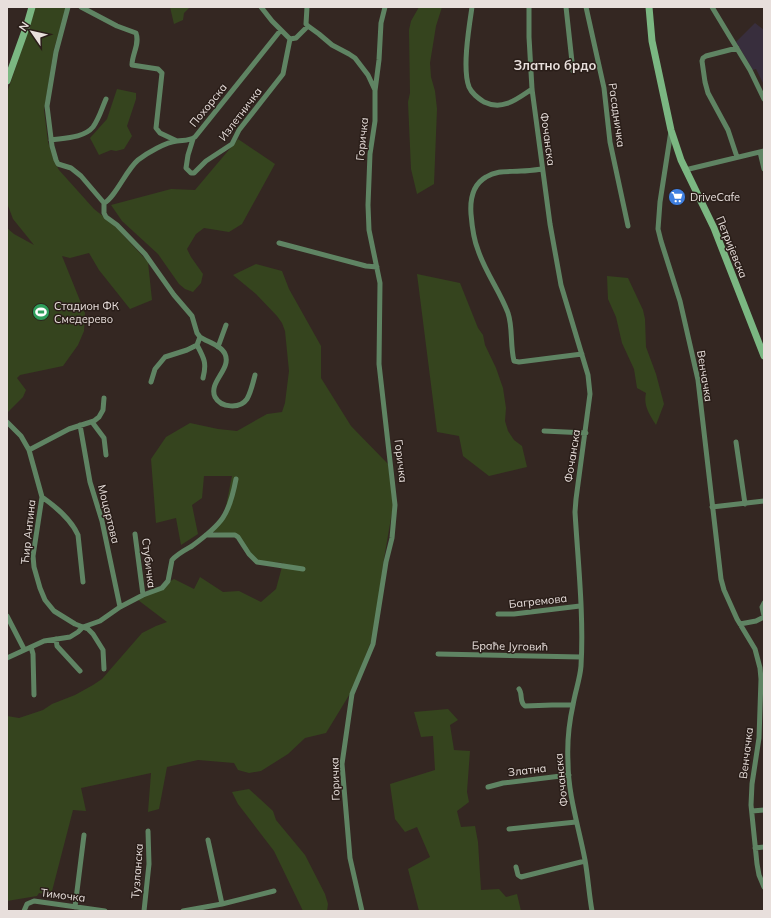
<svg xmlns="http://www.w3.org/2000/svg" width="771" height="918" viewBox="0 0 771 918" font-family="Mulish,sans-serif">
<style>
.education{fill:#382e3d}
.green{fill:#35441e}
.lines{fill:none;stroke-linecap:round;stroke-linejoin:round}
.street{stroke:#5f8463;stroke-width:5}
.secondary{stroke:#7bb782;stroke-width:7}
.labels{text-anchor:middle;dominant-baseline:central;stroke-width:3;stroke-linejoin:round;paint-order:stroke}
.street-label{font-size:11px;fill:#e8dfdc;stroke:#2a1e19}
.poi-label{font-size:11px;fill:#e8dfdc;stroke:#2a1e19;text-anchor:start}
.quarter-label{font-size:13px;font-weight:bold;fill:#e8dfdc;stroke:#2a1e19}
</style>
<rect width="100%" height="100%" fill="#342722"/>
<path class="education" d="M755,23L764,30V85L756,69L753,70L736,42Z"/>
<path class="green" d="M35,7H66L54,49L44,110L48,142L54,161L59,170L94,209L113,224L148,262L152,300L130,309L99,270L89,253L70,258L62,256L85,313L84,331L78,345L63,366L20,375L17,378L26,390L23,397L7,413V228L14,234L34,245L13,219L7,203V93L30,26Z
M170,7H190L184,13L183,20L174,24Z
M419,7H442L436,26L430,63L431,77L435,91L437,109L434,184L417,194L411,169L408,102L410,93L409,30L411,21Z
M117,89L136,93V99L127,126L132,136L124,149L116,151L111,150L99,155L90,138L107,119Z
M238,139L275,164L242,224L229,232L204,228L196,234L187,249L191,257L203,274L201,283L193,292L185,289L179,284L158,254L122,221L111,205L171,189L195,190Z
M256,264L282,271L289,289L321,346V378L351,426L388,464L393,506L383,565L374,634L351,692L326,733L305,738L288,754L261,771L249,773L238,770L234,763L198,760L167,767L159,809L148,812L151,773L81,788L86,811L73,810L51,895L39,893L37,896L7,901V716L19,718L43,710L52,704L75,695L93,685L102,679L142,633L156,626L167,622L138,600L174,579L194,589L200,577L223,592L239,591L261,602L276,589L283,563L257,561L236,534L211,532L225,511L232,476H204L202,498L192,505L198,534L181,545L176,518L156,523L151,459L166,437L190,423L218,429L237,431L267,414L282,412L285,403L289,371L285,331L282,323L277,316L256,294L233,275Z
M417,274L460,283L478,328L483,335L485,345L496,368L503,388L506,408L505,421L508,431L514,440L522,446L527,467L489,476L463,456L459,436L437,432Z
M607,276L628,278L643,310L645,319L646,347L656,374L664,404L656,425C650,415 643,406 646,393L637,388L634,369L622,343L616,317L608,299Z
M448,709L458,720L450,725L454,750L470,751L467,792L469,802L457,811L461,827L475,826L478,842L481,890L499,889L506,897L517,894L521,911H419L408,869L430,857L417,827L405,832L395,819L390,784L435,770L433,736L421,737L414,712Z
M249,789L273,811L276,820L305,855L325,894L328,904L327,911H303L274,851L238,804L232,792Z"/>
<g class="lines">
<path class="street" d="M68,7L56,52L47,106L52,146L56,160L58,164L71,168L81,176L104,203
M81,7L117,26L136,33C140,44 132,54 132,65L158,69L162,73L156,128L160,133L177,141
M261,7L272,21L290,39L296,38L308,26
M307,7L306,24L308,26L319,34L332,45L349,54L355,58L368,75L375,90
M472,7C469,27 462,69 469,87C472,94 478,98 484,102C503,111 517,99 532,89
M529,7V37L532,89L550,224L561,285L588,375L590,394L576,499L575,512C578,562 584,617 581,666C580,679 575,692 573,705C569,723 567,743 568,762C568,795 579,828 585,860C588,877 589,894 592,911
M566,7L573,71
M586,7L604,88L610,142L628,226
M712,7L750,70L764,99
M737,48L706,56L703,58L702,61L705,82L708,93L728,130L737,157
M671,131L660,202L658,229L661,241L680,301L698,380L721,579L724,590L737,619L755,649L760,668L761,679L759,738L752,784L751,805L757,864L759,875L764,887
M193,139L188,155L186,168L191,173H194L206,161L232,144L239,130L283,74L290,39
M51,140C64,138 84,138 93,127C99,119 102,108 106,99
M760,152L764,169
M542,169C535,170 528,171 521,171C509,172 497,170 486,177C472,185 470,200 471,214C472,226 473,238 478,250C485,272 500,291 508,313C513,328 510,345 514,361L519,362L582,354
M685,170L764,151
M104,203C115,198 126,170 138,160C147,153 166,142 177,141C184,140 189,141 195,137L280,31
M104,203V213L106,217L117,225L145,254L174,295L192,316L197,333L200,337L197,345L187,350L165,357L155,369L151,382
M279,243L366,266L377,267
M200,337C207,342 221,345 225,354C232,369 208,382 215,397C221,408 240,409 247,399C251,392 253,383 255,375
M197,345C204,358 207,363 203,378
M218,347L226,325
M7,422L21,436L29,450L42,497L33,556L34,567L40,588L45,600L54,611L75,624L88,629L93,634L103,650L104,669
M92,422L104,438L106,455
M80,425L90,482L102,521L120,607
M544,431L586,433
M736,442L745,504
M29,450L69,429L94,421L99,417L103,410L104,398
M42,497C56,507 71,519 78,535L83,582
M712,507L764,501
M135,534L143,595
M206,535H235L238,537L249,554L257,562L303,569
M764,603L762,607L764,616
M498,614H514L580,606
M7,616L24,649
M740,624L756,621L764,617
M56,639L57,646L80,671
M31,647L33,654L34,695
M438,654L581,657
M7,658L44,641L70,637L78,632L83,627L100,621L120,607L143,595L162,588L168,581L172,560C177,554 185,550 192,546C222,524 229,516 236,479
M519,689C523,694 519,702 525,706L552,705H572
M488,787L503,783L569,775
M752,811L764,810
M509,829L576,822
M755,848L764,847
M516,867L518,875L521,877L585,861
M222,904L274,891
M75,907L84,835
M24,911L27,904L34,901L105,911
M144,911L149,864L148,831
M183,911L222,904L208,840
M362,911L350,858L342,764L352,694L373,644L386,562L392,538L395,505L379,364L380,283L369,230L368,205L370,154L375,121V91L379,60L381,23L385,7"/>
<path class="secondary" d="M649,7L652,41L671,130L681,160L714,228L764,356
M7,81L26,28L32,7"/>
</g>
<defs>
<g id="supermarket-disc" transform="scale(0.9)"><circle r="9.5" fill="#3f7fe0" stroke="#2a1e19"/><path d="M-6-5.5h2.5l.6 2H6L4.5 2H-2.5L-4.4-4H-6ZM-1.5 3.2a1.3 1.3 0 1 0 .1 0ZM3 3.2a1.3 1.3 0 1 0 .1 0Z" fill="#fff"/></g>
<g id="stadium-disc" transform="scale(0.9)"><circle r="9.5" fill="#2e9e5b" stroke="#2a1e19"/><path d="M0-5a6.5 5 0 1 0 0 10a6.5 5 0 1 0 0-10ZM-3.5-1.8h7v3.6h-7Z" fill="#fff"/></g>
</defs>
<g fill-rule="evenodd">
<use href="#supermarket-disc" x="677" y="197"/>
<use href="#stadium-disc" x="41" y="312"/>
</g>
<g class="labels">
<g class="street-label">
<text transform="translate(208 105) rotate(-51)">Похорска</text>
<text transform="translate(240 114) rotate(-53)">Излетничка</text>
<text transform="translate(617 115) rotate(82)">Расадничка</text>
<text transform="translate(362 139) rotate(-84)">Горичка</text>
<text transform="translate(548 139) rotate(82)">Фочанска</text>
<text transform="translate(732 247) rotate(68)">Петријевска</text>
<text transform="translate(705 376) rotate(81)">Венчачка</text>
<text transform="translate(572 456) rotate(-81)">Фочанска</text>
<text transform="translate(401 461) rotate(83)">Горичка</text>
<text transform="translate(109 514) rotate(76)">Моцартова</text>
<text transform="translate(28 532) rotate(-84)">Ћир Антина</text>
<text transform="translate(149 563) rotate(83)">Стубичка</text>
<text transform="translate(538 601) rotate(-6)">Багремова</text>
<text transform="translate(510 646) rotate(1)">Браће Југовић</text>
<text transform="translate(746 753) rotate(-83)">Венчачка</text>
<text transform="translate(527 770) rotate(-7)">Златна</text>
<text transform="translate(335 779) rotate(-92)">Горичка</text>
<text transform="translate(561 780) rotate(-96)">Фочанска</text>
<text transform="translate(137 871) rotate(-86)">Тузланска</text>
<text transform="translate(63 895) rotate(7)">Тимочка</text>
</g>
<g class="poi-label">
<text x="690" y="197">DriveCafe</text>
<text x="54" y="306">Стадион ФК<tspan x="54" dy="13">Смедерево</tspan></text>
</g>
<g class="quarter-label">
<text x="555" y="65">Златно брдо</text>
</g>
</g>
<rect width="771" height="918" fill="none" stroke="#e8dfdc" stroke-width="16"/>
<g transform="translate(32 32) rotate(304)" stroke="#2a1e19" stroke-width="3" paint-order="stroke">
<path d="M0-3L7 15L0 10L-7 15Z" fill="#e8dfdc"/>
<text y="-6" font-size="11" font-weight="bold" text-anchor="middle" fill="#e8dfdc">N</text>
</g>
</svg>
